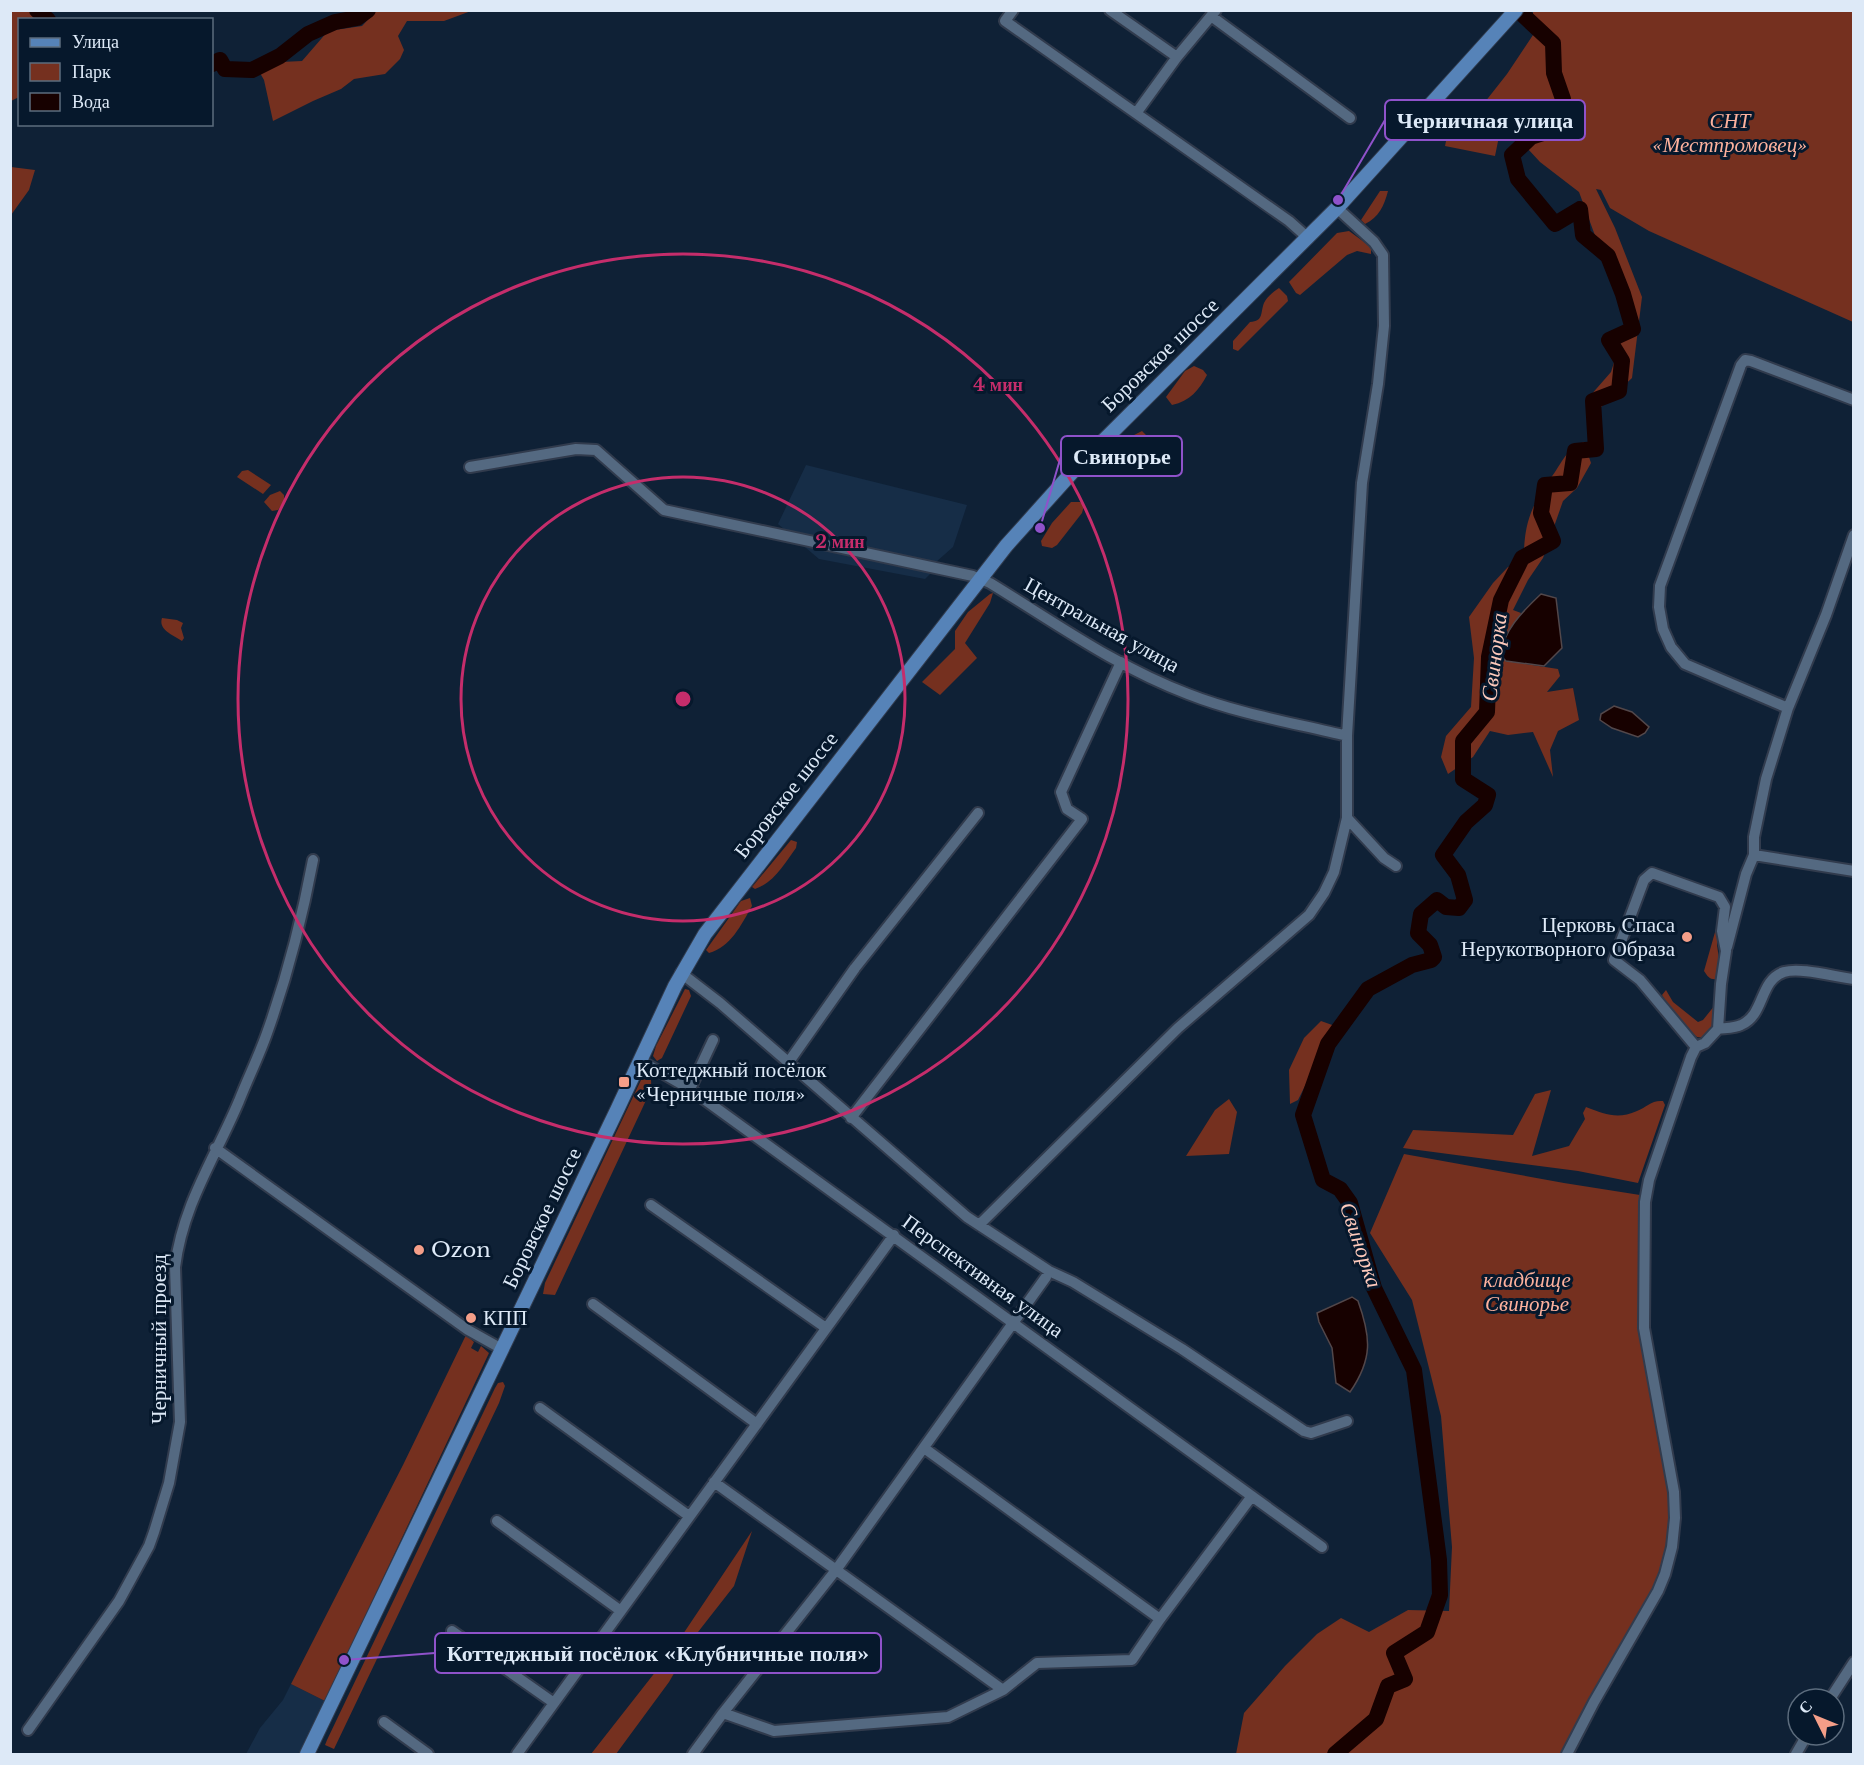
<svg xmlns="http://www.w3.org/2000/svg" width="1864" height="1765" viewBox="0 0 1864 1765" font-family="'Libre Baskerville',serif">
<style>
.built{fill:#162d47}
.green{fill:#75301f}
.water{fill:#170100;stroke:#52474a;stroke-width:1.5}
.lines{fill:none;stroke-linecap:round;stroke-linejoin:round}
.river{stroke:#170100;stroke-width:16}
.minor-casing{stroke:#313b4d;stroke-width:14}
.major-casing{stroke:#313b4d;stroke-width:16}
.minor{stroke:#546981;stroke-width:10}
.major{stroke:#5683b8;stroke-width:14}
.ring{fill:none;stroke:#c52d6b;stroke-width:3}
.poi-dot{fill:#f49e88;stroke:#06182c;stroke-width:2}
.labels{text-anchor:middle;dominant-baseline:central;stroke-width:6;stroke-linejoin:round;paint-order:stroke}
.park-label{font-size:21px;font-style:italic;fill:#fdb19d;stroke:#06182c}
.street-label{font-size:21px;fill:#dde9f7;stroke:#06182c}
.poi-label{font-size:21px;fill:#dde9f7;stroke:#06182c;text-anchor:start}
.water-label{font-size:22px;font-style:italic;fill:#fdc9bb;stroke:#06182c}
.centre{fill:#c52d6b;stroke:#06182c;stroke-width:3}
.ring-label{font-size:18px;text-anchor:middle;font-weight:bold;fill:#c52d6b;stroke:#06182c;stroke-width:6;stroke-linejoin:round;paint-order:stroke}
.leader{fill:none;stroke:#8f52ca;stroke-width:2}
.callout-dot{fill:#8f52ca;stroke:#06182c;stroke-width:2}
.callout{fill:#06182c;stroke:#8f52ca;stroke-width:2}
.callout-label{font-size:22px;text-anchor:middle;font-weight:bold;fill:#dde9f7}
</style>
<rect width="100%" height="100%" fill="#0f2136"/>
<path class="built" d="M806,465L967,505L953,547L936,562L932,572L925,579L819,559L778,524Z
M291,1684L325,1701L299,1754H246L260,1728L283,1700Z"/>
<path class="green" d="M11,10L34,11L45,19L20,20L19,97L11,101Z
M377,10L471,11L444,21H407L398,36L404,50L400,59L385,74L354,79L341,89L313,101L273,121L264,80L260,73L281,62L302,61L328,31L362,26Z
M1533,11H1853V322L1649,231L1610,208L1601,190L1596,189L1615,228L1642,297L1632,378L1600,408L1590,396L1611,372L1625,328L1618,298L1579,192L1540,162L1528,149L1537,121L1485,113L1503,117L1495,156L1445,146L1453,107L1485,113L1481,107L1507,74L1533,35Z
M11,167L35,170L29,190L11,215Z
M1380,191H1388C1384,206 1379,217 1365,224L1361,220Z
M1349,231L1371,247V254L1357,251L1347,255L1300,295L1296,293L1289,282L1337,233Z
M1279,288L1287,296L1288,301L1238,351L1233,349V341L1250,322C1264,321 1260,313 1264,303C1267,297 1273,292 1279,288Z
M1194,366L1203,370L1207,375C1199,390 1190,401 1172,405L1166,397L1185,371Z
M1142,431L1148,437C1143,449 1135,458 1123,465L1117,462L1116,457L1132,436Z
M1584,442L1591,463L1577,488L1563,501L1543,558L1528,580L1513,610L1521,613L1501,647L1506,661L1558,669L1560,676L1547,692L1573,688L1579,720L1558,731L1550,750L1553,777L1533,732L1508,735L1490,731L1473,757L1448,774L1441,757L1446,736L1471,707L1474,658L1469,617L1493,583L1508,567L1524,563C1523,522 1532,504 1555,472C1564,458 1568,449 1584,442Z
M248,470L271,485L263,494L237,477L242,471Z
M280,491L284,495V501L278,510L272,511L264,502L270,495Z
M1071,502H1080L1084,506L1082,513L1057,545L1052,548L1042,546L1041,541L1052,523Z
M993,593L990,603L965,643L977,658L940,695L922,682L955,649V631L968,612L990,594Z
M162,618L177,620L183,623L181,628L184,638L182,641C173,635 158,630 162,618Z
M791,840L797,842L796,848C785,863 774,883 755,889L752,887Z
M750,898L752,906C741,925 731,947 709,953L706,950L741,901Z
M1721,911L1717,945L1721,973L1717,979C1710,980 1708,977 1704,971Z
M685,989L689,990L691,996L662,1058L657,1061L653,1056L656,1046Z
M1666,990L1673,1002L1698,1022L1703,1020L1715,1005L1713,1030L1704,1038L1697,1037L1692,1033L1666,1002L1662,995Z
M1321,1021L1335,1026L1298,1100L1290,1104L1289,1070L1304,1038Z
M646,1075H650C654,1087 647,1098 642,1109L555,1295L543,1294L545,1283L641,1080Z
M1551,1090L1532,1156L1569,1146L1585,1119L1583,1113L1586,1107C1605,1114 1617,1120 1637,1111C1647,1107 1651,1100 1663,1101L1665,1105L1638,1183L1578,1171L1403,1148L1413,1130L1513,1135L1535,1094Z
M1229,1099L1237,1112L1229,1154L1186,1156L1215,1110Z
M1404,1154L1564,1183L1640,1195L1642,1349L1670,1494V1523L1667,1546L1657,1584L1563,1754H1236L1244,1713L1285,1666L1317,1634L1341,1618L1369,1632L1408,1610L1449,1611L1452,1547L1441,1416L1412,1300L1370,1233Z
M466,1335L474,1342L471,1348L478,1352L481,1346L489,1353L325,1701L291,1684L403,1465Z
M503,1382L505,1386L499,1403L334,1749L325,1745L327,1740L495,1388L498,1383Z
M752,1531L734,1586L698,1632L669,1682L616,1754H591L671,1652Z"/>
<path class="water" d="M1541,594L1556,598L1562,648L1544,666L1506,661L1502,657C1499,634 1525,609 1541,594Z
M1614,706L1632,712L1649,727L1645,733L1638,737L1612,728L1600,720L1601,714Z
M1352,1297L1358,1301C1371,1337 1373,1359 1350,1392L1336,1383L1332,1348L1319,1322L1317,1313Z"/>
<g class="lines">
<path class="river" d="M37,10L48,20
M212,64L220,60L225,69L252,70L280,56L308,34L335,22L357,18L368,10
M1335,1754L1376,1719L1388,1686L1405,1679L1394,1653L1427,1632L1440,1595L1439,1560L1414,1370L1374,1288L1350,1203L1340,1189L1323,1180L1303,1115L1328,1044L1368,989L1412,965L1431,960L1434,957L1430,945L1418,933L1421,914L1437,900L1446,907L1459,908L1465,900L1458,875L1443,855L1466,822L1485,805L1488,795L1463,779V741L1487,712L1489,657L1501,600L1522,558L1553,541L1541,513L1545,485L1570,483L1575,451L1596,449L1593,401L1619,391L1622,361L1609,340L1633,329L1623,294L1608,256L1583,235L1580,209L1555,224L1518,179L1512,155L1531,137L1556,129L1563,99L1554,73L1553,43L1523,15"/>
<g class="minor-casing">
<path id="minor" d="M1013,10L1005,21L1289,221L1308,238
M1110,10L1177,57
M1211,16L1350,118
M1137,112L1177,57L1216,10
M470,467L576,449L596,450L664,510L973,576L990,583C1054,622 1118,668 1188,694C1239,714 1294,723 1347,736
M1788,708L1685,664L1671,647L1663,629L1659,607L1660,586L1741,365L1745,360L1751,361L1854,400
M1347,818L1384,858L1396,866
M1754,855L1854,871
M1727,947L1746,874L1754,855V837L1766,779L1788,708L1826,615L1854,535
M681,973L720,1003L967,1217L1049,1271L1073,1282L1182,1349L1304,1431L1311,1433L1347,1421
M1718,1029C1725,1028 1735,1028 1741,1025C1765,1015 1759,980 1784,972C1801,967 1835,977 1854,979
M641,1061L690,1089L1322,1547
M788,1063L855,968L978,813
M690,1089L713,1040
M851,1118L1082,819L1067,809L1061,792L1121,662
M215,1148L468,1330L502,1349
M651,1205L826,1328
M979,1225L1178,1028L1309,915L1324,893L1334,872L1347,818V736L1362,483L1378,384L1384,326L1383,255L1374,242L1337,208
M593,1304L757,1424
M540,1408L689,1516
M924,1448L1160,1619
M714,1482L1003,1690
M497,1521L621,1611
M452,1631L554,1703
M1830,1699L1854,1662
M723,1713L774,1731L948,1717L1003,1690L1037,1663L1132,1660L1160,1619L1252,1496
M384,1722L428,1754
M28,1730L119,1601L149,1546L154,1532L169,1483L180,1422L175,1267C183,1204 215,1158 239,1101C248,1078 259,1056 267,1033C287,977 302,919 313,860
M517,1754L894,1235
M693,1754L723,1713L836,1570L1046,1277
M1567,1754L1594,1702L1658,1591L1665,1574L1672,1547L1675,1518L1674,1492L1644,1328L1645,1202L1649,1180L1691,1057L1696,1047L1705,1043L1718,1029L1721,984L1726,951L1722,931L1725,907L1719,897L1652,873L1644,880L1614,960L1640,980L1696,1047
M1796,1754L1807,1735"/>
</g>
<g class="major-casing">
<path id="major" d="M307,1754L617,1110L675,986L705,934L1006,546L1076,468L1337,208L1516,10"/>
</g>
<use href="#minor" class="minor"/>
<use href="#major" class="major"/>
</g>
<g class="ring">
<circle cx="683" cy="699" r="222"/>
<circle cx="683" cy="699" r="445"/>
</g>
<g class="poi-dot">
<circle cx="1687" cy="937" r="6"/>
<rect x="618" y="1076" width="12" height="12" rx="3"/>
<circle cx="419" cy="1250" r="6"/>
<circle cx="471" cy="1318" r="6"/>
</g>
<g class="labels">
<g class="park-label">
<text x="1730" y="121">СНТ<tspan x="1730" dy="24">«Местпромовец»</tspan></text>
<text x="1527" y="1280">кладбище<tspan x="1527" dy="24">Свинорье</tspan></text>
</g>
<g class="street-label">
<text transform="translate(1160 355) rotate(-44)">Боровское шоссе</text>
<text transform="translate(1102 625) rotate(29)">Центральная улица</text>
<text transform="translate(786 795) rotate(-52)">Боровское шоссе</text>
<text transform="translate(542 1218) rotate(-64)">Боровское шоссе</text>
<text transform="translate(983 1276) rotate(36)">Перспективная улица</text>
<text transform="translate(159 1339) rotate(-90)">Черничный проезд</text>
</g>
<g class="poi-label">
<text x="1675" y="925" text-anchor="end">Церковь Спаса<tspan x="1675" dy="24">Нерукотворного Образа</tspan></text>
<text x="636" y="1070">Коттеджный посёлок<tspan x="636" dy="24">«Черничные поля»</tspan></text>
<text x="431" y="1250">Ozon</text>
<text x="483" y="1318">КПП</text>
</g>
<g class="water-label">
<text transform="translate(1494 657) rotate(-83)">Свинорка</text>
<text transform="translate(1361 1245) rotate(71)">Свинорка</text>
</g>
</g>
<circle cx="683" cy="699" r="9" class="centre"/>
<g class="ring-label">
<text x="998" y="391">4 мин</text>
<text x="840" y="548">2 мин</text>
</g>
<path class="leader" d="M1338 200L1385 120M1040 528L1061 456M344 1660L435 1653"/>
<g class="callout-dot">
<circle cx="1338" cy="200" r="6"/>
<circle cx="1040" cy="528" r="6"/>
<circle cx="344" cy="1660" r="6"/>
</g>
<g class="callout">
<rect x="1385" y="100" width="200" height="40" rx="6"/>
<rect x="1061" y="436" width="121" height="40" rx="6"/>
<rect x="435" y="1633" width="446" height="40" rx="6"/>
</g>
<g class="callout-label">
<text x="1485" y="128">Черничная улица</text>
<text x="1122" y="464">Свинорье</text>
<text x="658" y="1661">Коттеджный посёлок «Клубничные поля»</text>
</g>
<rect width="1864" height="1765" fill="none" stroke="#dde9f7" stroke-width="24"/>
<rect x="18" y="18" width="195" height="108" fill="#06182c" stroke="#5c6c7d" stroke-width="1.5"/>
<rect x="30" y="38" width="30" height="9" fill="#5683b8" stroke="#5c6c7d" stroke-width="1.5"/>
<text x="72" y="48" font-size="18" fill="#dde9f7">Улица</text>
<rect x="30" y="63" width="30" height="18" fill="#75301f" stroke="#5c6c7d" stroke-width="1.5"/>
<text x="72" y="78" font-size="18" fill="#dde9f7">Парк</text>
<rect x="30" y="93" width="30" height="18" fill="#170100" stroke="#5c6c7d" stroke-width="1.5"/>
<text x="72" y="108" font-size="18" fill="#dde9f7">Вода</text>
<g transform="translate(1816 1717) rotate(313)"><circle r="28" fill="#06182c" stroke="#5c6c7d" stroke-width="1.5"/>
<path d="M0-4.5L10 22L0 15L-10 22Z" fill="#f49e88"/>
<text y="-9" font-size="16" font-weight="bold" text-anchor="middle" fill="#dde9f7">С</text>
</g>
</svg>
